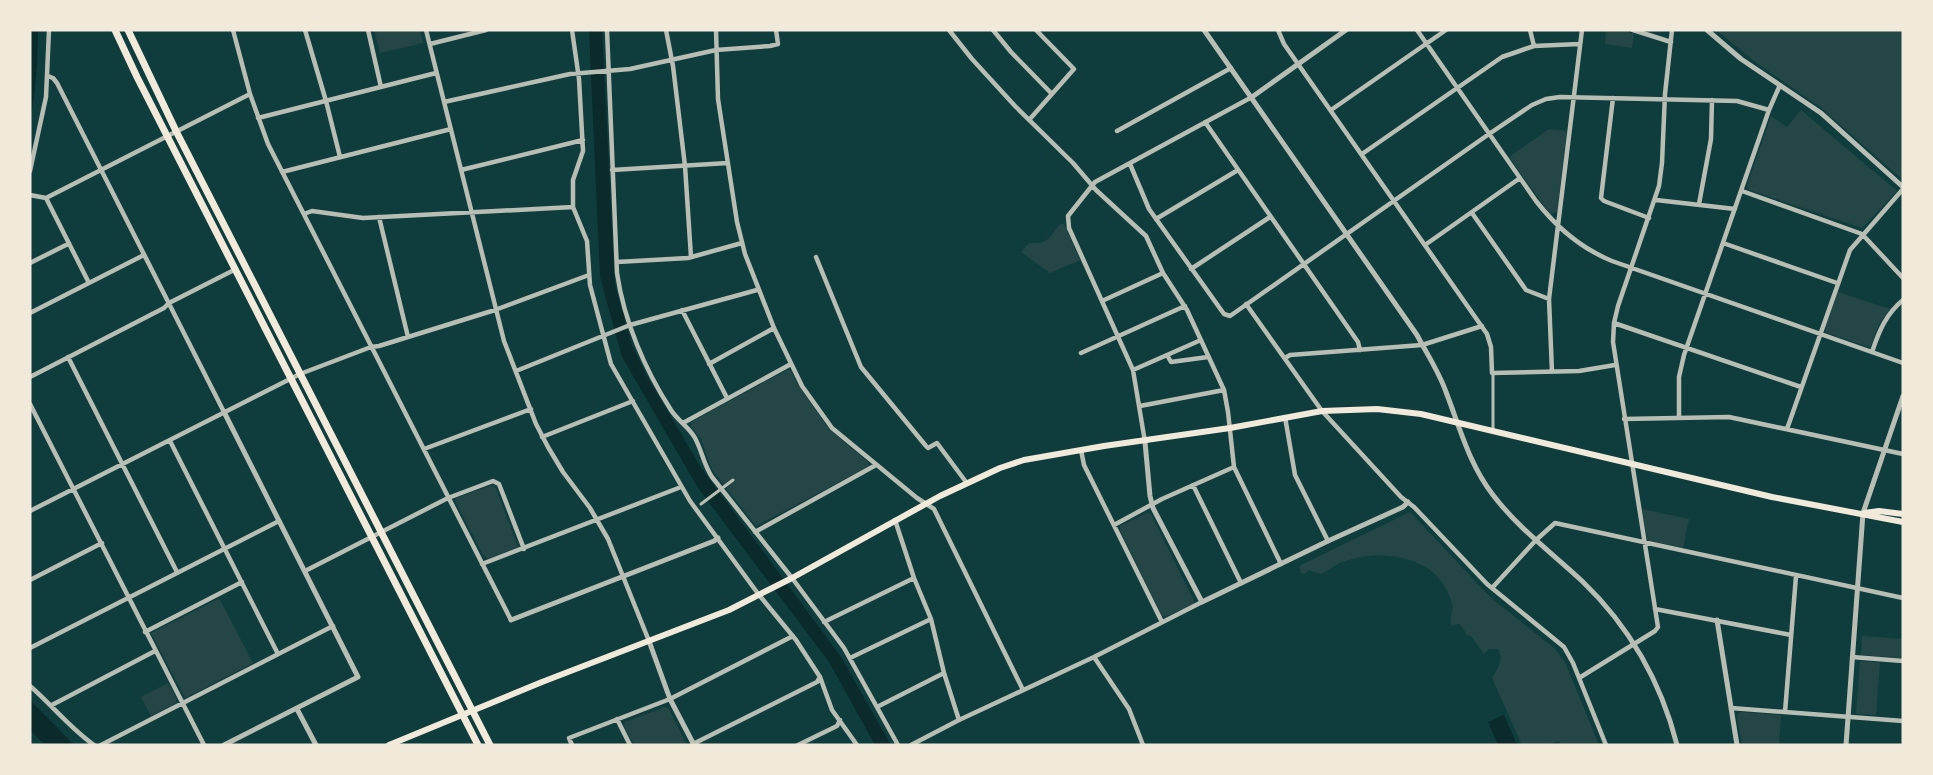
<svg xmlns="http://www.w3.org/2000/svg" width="1933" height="775" viewBox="0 0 1933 775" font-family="Roboto,sans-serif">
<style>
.green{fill:#244646}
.water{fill:#0a2a2b}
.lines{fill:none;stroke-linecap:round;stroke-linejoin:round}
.pedestrian{stroke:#b8beb3;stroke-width:3}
.minor{stroke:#b8beb3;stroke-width:4.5}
.tertiary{stroke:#b8beb3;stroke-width:5}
.secondary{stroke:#f1e9da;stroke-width:6}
.trunk{stroke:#f1e9da;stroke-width:7}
</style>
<rect width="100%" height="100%" fill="#0f3d3e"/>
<path class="green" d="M374,30H420L423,43L380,53Z
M1606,30H1623L1634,34L1632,48L1605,44Z
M1716,30H1903V180L1820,107L1758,64Z
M1801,110L1897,191L1862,228L1749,190L1747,185L1771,116L1787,127Z
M1549,129L1567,131L1557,212L1550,214L1509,157Z
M1060,224H1064L1080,260L1050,273L1021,252L1029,243C1049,244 1049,238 1060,224Z
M1838,292L1890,309L1879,324L1871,346L1868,347L1827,333L1825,329Z
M787,370H791L797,384L829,429L868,462V467L756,526L712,470L701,439L691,427V422Z
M492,485L495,486L518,547L488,559L483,555L455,501L456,498Z
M1642,509L1689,519L1683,548L1650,541L1647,539Z
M1410,512L1490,597L1554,648L1565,662L1599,745H1561L1559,741L1547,745H1522L1492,678C1498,668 1504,660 1498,649H1489L1484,654L1471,636L1467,635L1460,624L1451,625C1449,618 1454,611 1452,603C1439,556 1385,548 1345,561C1337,563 1329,570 1321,574L1309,570L1305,574L1301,573L1299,567L1301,565Z
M1147,513L1151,514L1194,601L1193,605L1164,617L1162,616L1120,530V526Z
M218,599L220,600L253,663L185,698L151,633Z
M1862,636L1903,639V652L1900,658L1861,655Z
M1860,661L1880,662L1876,715L1856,714Z
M168,683L177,699L176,703L151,716L141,697Z
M665,707L669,709L687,745H634L624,726L625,722Z
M1739,712L1781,715L1779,745H1742L1737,716Z"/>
<path class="water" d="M30,30H38C38,60 36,91 30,120Z
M589,30H602L614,269L615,285L632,345L648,378L700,466L841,657L891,745H875L829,662L698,488L622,357L600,277Z
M30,700L74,745H45L30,730Z
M1504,715L1517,745H1498L1488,722Z"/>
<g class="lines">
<path class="pedestrian" d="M1493,430V374
M701,504L733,480"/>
<path class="minor" d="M233,30L250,94L268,144L511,620
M305,30L326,101L340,157
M368,30L381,87
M426,30L504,341L536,424L548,447L563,472L590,508L608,539L649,641
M572,30L579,79L583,151L573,180V207L587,241L590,285L611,364L690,501L759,595L796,640L820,677L832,710L857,745
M607,30L617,273C624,321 645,370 671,410C678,421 689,427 695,438C702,451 704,465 712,477L792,578L844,648L898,745
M666,30L673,66L685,166L691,257
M716,30L718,99L737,222L745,254L774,328L802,386L832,428L917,498L934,509L1023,690
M949,30L972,59L1015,106L1073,163L1096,190L1146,236L1163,273L1187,310L1224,390L1228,412L1234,467L1281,564
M993,30L1011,52L1052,94
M1278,30L1284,44L1487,334L1491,347L1492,373L1579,371L1615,365
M1417,30L1536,201C1557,228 1580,248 1612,261L1903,363
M1530,30L1534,46
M1633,30L1671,42
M430,44L486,30
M48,76L53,78L57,83L224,412
M1613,98L1601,198L1604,201L1649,218
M444,102L570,74L630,69L716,50L770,46L778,44L776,30
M1331,110L1446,30
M258,118L436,73
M1029,120L1074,69L1036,30
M1205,122L1358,342L1360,350
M1117,131L1231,68
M1362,154L1502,57L1534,46L1579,44
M1130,164L1149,209L1224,314L1230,316L1489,134L1532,105L1546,99L1560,97L1737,101L1769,110
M461,170L583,140
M612,170L728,163
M30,171L46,97L49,30
M282,172L451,129
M1742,191L1862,234L1903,278
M30,195L46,198L250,94
M46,198L89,283
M1656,200L1735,209
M1699,204L1711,139L1712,100
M1472,213L1526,290L1549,299
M304,214L312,211L363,218L573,207
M379,217L408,337
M1156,219L1238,170
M1723,243L1837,283
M1425,245L1520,178
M816,257L861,367L926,446L928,448L937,443L966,482
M617,262L688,258L742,243
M30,263L68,244
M1191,269L1270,217
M1102,301L1163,273
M1246,304L1322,411L1401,497L1414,507L1487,584L1564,647L1573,663L1606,745
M682,310L727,398
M30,313L144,255
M1614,323L1801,387
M1872,352C1879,331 1886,314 1903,300
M1081,353L1185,306
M1167,355L1171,362L1208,357
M68,357L177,572
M1285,358L1290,355L1422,345L1482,326
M709,364L774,328
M1133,370L1201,340
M516,371L630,325L757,290
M1552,372L1549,299L1582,30
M30,377L164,308L169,303L236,269
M30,404L204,745
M1140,406L1224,390
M1285,417L1295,475L1328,541
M1679,417V377L1684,355L1769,110L1780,85
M1624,419L1729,417L1903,454
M683,423L791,364
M1787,429L1850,250L1903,189
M542,437L633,401
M170,441L278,654
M1145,442L1133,370L1069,228L1068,216L1095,182L1252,97
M424,449L531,409
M1081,450L1084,465L1162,622
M1193,485L1241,583
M30,511L300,374L371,347L379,346L495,310L589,275
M895,520L914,578L931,619L944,673L959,720
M1114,525L1162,499L1234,467
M755,532L876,465
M482,564L681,487
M305,571L448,498L493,481L499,484L524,549
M30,580L102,543
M1492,588L1536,540L1555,523L1903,598
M1655,609L1791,635
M824,622L914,578
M145,632L242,582
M30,648L279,521
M1094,657L1129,709L1143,745
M1852,657L1903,661
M850,658L931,619
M1579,678L1655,631L1658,627L1613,342L1614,323L1618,306L1659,186L1662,163L1665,94L1672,30
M30,686C52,705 70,728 94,745
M52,705L155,651
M877,707L944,673
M1731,708L1903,721
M1785,712L1796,576
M617,719L630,745
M693,744L817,682L820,677
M101,745L333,626
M572,745L569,738L670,699L793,636
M798,745L837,726L840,720
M911,745L959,720L1094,657L1202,602"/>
<path class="tertiary" d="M1204,30L1417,335C1427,354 1439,372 1446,392C1460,428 1469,464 1493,495C1518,528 1552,553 1582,581C1629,626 1661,682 1677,745
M1707,30L1741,59L1821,113L1903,187
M1252,97L1346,30
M224,412L358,677L224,745
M1145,442L1150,496L1153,508L1202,602L1328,541L1403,507L1408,502
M511,620L714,541L718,538
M1717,620L1737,745
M649,641L670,699L694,745
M297,709L316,745
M1846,745L1863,513L1903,396"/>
<path class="secondary" d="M1864,513L1879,511L1903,514
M389,745L542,682L729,610L792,578L940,496L1000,468L1024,460L1104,446L1230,428L1322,411L1377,409L1421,414L1772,497L1903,522"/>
<path class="trunk" d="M115,30L137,77L478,745
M128,30L176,131L490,745"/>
</g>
<rect width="1933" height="775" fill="none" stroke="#f1e9da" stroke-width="63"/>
</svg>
